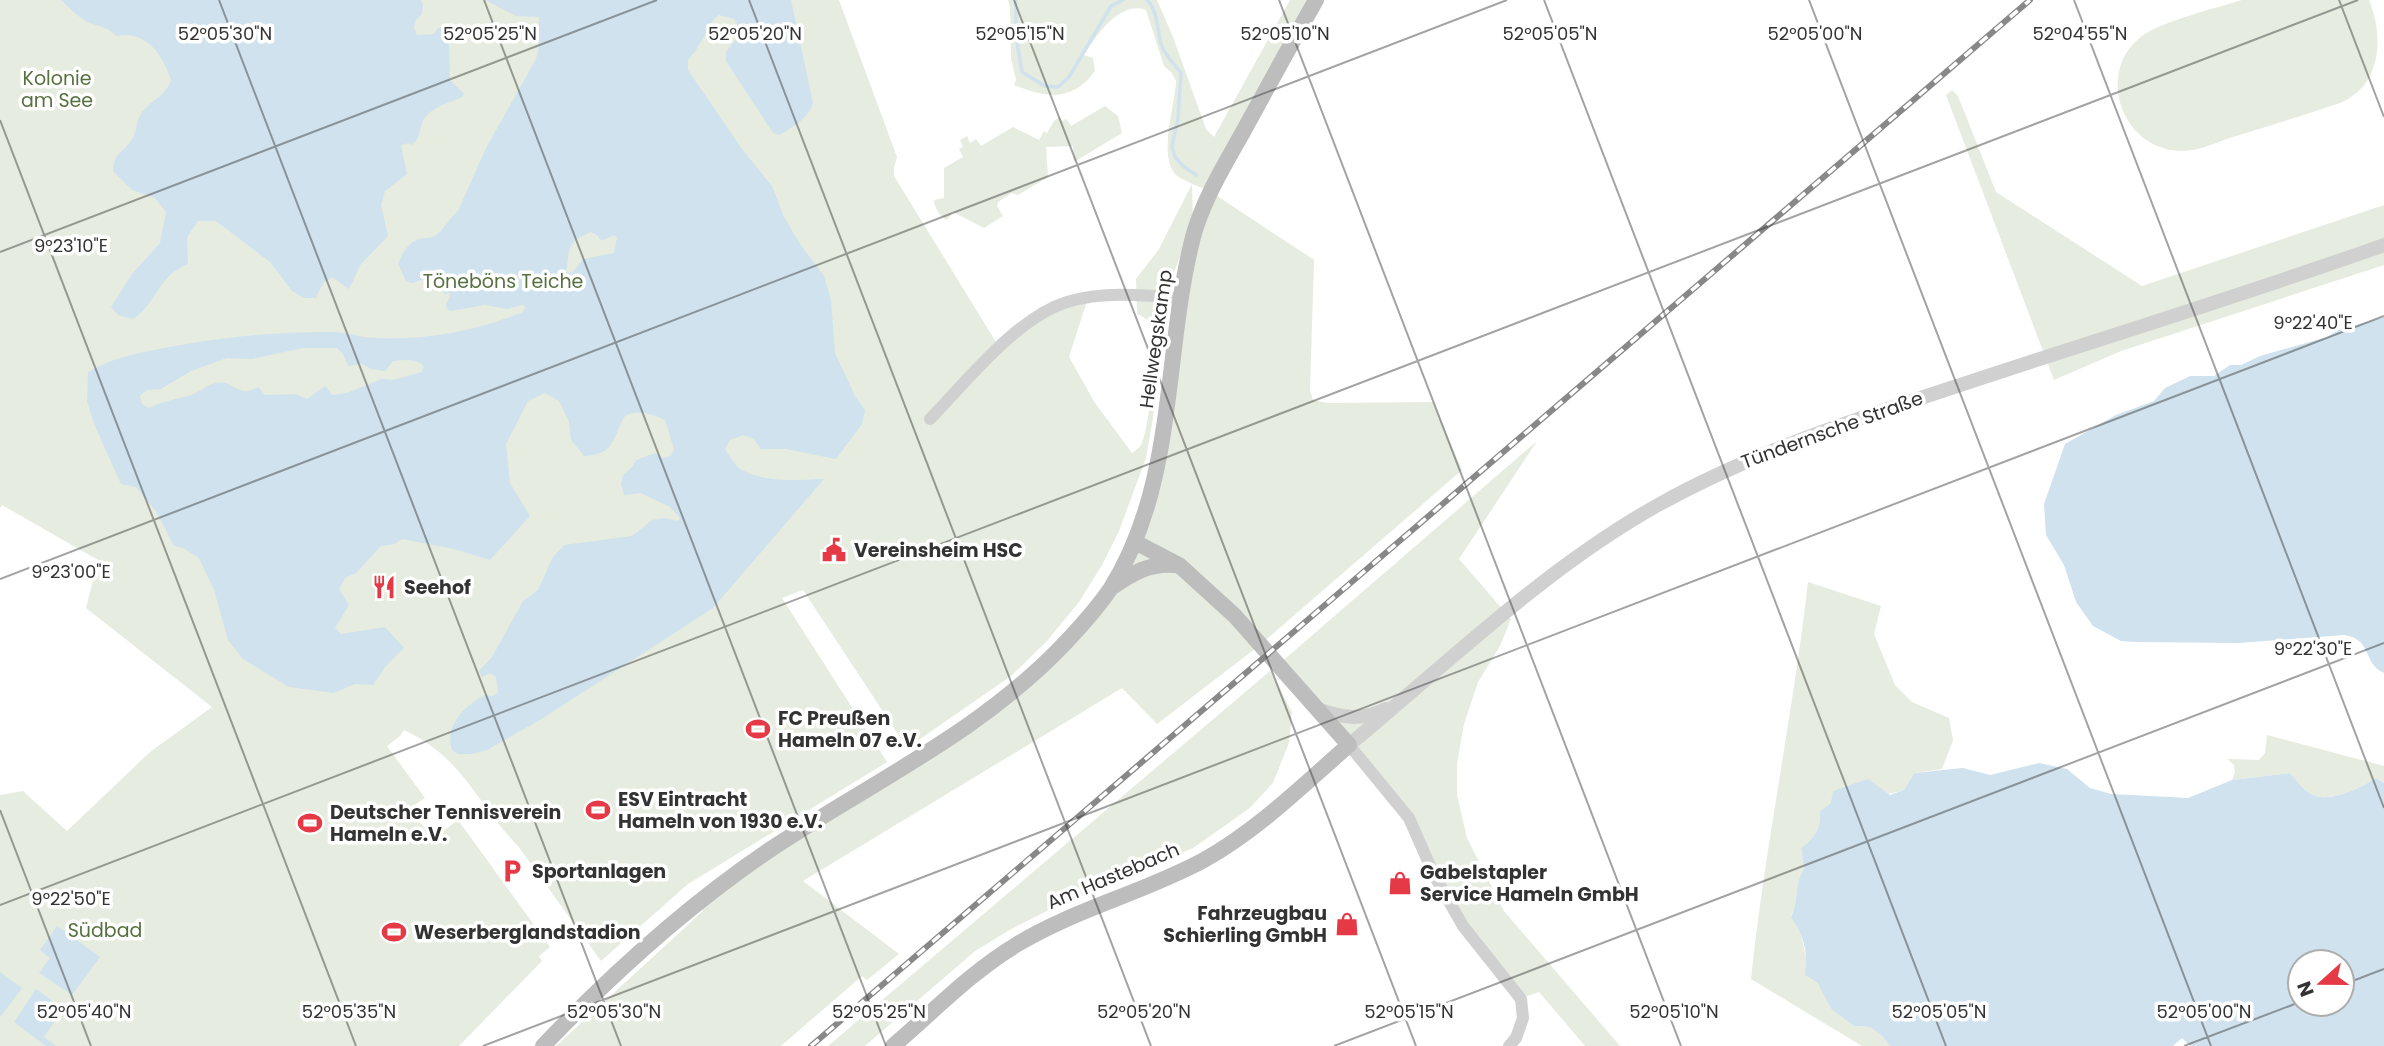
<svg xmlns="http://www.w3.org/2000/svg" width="2384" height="1046" viewBox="0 0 2384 1046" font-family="Poppins,sans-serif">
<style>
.green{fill:#e6ecdf}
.water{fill:#cfe2ee;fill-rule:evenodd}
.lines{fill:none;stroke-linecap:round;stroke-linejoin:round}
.stream{stroke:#cfe2ee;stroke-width:3.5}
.minor{stroke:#d0d0d0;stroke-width:12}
.tertiary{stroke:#d0d0d0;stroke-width:14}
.secondary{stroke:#bdbdbd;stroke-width:16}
.rail-casing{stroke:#888;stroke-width:6}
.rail{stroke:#fff;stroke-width:3.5;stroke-dasharray:10;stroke-linecap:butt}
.ticks{fill:none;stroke:#333;stroke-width:2;stroke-opacity:0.45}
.labels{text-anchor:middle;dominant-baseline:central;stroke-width:7;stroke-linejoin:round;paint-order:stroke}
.park-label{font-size:19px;fill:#56703f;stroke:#fff}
.street-label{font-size:19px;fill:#333;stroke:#fff}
.poi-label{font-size:19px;font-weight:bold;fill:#333;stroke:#fff;text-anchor:start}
.ticks-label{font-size:18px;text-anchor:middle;fill:#333;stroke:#fff;stroke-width:7;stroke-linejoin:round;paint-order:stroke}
</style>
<rect width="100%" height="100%" fill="#fff"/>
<path class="green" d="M0,0H839L897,157L894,168V176L999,347L1023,326L1088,298L1069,357L1095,403L1132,453C1134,452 1140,447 1141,445C1150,428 1158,342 1150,324C1147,318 1143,317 1137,314L1136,279L1159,249L1192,184C1188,181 1181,179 1177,176C1157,157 1175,107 1176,81L1172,73L1164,66L1146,10C1120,0 1095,37 1084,55L1093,58L1095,71C1073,102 1045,98 1014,85L1016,80L1011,59L1010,7L1008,0H1157L1173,37L1206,129L1214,137L1290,0H1316L1211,191L1192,184L1193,222L1156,320L1159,352L1153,418L1146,458L1119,531L1102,565L1079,602L1047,641L1011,676L907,748L803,590L782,598L887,762L688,884L601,961L518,846C475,802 464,758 404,730L400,736L387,746L425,798L410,808L432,839L458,820L550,947L539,956L542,961L459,1046H0V795L23,791L67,831L150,752L212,707L86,608L98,560L2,505L0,508Z
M2242,0H2369C2384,36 2382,86 2340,103C2304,115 2269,126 2233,137C2217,142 2199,151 2182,151C2122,151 2094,72 2142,36C2162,21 2217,8 2242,0Z
M1952,90L1958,96L1996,192L2142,286L2384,205V265L2121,351L2054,380L1946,95Z
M1105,106L1118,116L1122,133L1074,162L1073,146L1046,147L1048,177L1018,195L1012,193L998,202L997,206L1003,216L984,228L953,212L947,220C940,217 934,207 934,200L944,198V168L963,157L959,149L963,147L960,140L967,136L970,143L976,139L981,146L1013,127L1039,140L1044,131L1047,133L1054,121L1060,117L1062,121L1066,119L1071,126Z
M1211,192L1314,260L1310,390L1313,400L1328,403L1433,402L1462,470L1261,644L1236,615L1136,541L1180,298Z
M1537,441L1459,559L1511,619L1500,646L1478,682L1464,724L1457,764V795L1467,838L1504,911L1620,1046H1585L1539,992L1521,998L1464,926L1409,817L1350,744L1279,664Z
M1135,543L1179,566L1260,645L1157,724L1122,688L803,881L899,954L867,980L862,976L781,1046H556L703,911L697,902L853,799L1056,654Z
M1808,582L1881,606L1874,634L1895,685L1912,702L1949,718L1953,740L1942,769L1914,773L1904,790C1877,799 1843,794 1820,811C1821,828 1815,838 1801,848L1804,869C1793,886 1800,897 1791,916L1800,929L1807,962L1831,1009L1854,1026L1870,1027L1882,1036L1890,1046H1909H1862L1751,979C1765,846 1793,715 1808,582Z
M1270,671L1292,712L1289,743L1273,783L1250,808L1193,848L1049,910L1013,928L975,951L865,1046H828Z
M2267,735L2384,766V783L2376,778C2360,788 2329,804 2311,794C2303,790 2296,779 2290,773L2232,780L2235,772L2234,765L2227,759L2259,760L2265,753Z"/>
<path class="water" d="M61,0H421L423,5L422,14L416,20L414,28L417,35L434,34L438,28L444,27L449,39L450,80L464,94L461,98C449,102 427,109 422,123C419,132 420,138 412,145L409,143L401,145L407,174L385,191L381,205L388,236L361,264L349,289L332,277L323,283L316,298H304L292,291L270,262L216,221H198L187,237L188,264C158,275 156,305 133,319L118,315L111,307L132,274L160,243L166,212L155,198L132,190L113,171C114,150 123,155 132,139C139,128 134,120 145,109C155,98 166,95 171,80C163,55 146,30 116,36C108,27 101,27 90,23C80,19 68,7 61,0Z
M485,0H791L813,103C810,117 792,128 779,135L773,133L726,61V52C735,40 744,35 734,19L719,15L714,19L696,50L688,60V70L742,149L772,186L784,217L800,244L824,276L831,300L835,353L855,396L865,410L862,424L836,459L786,449H761L754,439L743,435L730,440L725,449C729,455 735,466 742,470C766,483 797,480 824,479L713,608L540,720L487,750L472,754H458L452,750C444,726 465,705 485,695L493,696L498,693L496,677L490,673L482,677L479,671L492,657L523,601L538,590L553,557L564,545L632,536L652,520L665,518L678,521L680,518L670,507L641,493L624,495L621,484L623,475L632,467L636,460L655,453L663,458L671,456L674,449L665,420C650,414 640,409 625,416C611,440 616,454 584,456L571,440L569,422L559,401L545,393L528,401L506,444L510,483L530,516L490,560L454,549L402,539L395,544L381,546L356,573L345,578L339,589L349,605L335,628L341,634L385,627L404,648L385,667L373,685L355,684L334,693L289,687L243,659L228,640L214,590L199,558L183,548L174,546L156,511L136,487L121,484L94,424L87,401L88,372C115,356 144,352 175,346C226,336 277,332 329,332C345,331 361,338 377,338C428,340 476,331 523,312L526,307L522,305L507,309L485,305L450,311L447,309L446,304L450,297L449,293L444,294L443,286C432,278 424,277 413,283L406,281L398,264C402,253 408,243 419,239C425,237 430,239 435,236C444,230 449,218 458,211L486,148L536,59C541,43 538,32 539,17L516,16ZM591,232C606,238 592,245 614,235L617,238L614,253L583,259L572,273L566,272C570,248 566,242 591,232ZM303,348H337L343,354L348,366L362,364L371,369L385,371L393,361C404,360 415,358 424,366L422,372L393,380L382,379L347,393L332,395L325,386L307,399L295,394L265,395L258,387C237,399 233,379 216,383C208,384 200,392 191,395C175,400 165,400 149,408L142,404L140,396L146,390L161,389L191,371L227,358L252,359Z
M2384,317V673C2362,663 2373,639 2344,635L2239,643L2136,642L2121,641L2093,626L2076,602L2064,565L2046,535L2044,504L2065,444L2116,415L2154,401L2165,388L2190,376H2214L2230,365H2241L2260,356L2327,337L2339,330Z
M2039,763L2067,769L2090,788L2111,794L2188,798L2232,780L2290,773C2296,779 2303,790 2311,794C2329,804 2360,788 2376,778L2384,783V1046H2190L2182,1038L2173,1046H1890L1882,1036L1870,1027L1854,1026L1831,1009L1817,982L1805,975C1809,954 1803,933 1791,917C1800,897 1793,886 1804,869L1801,848C1815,838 1821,828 1820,811L1831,803L1833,791L1868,779L1890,795L1904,790L1914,773L1963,768L1990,775ZM2300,962H2342V1004H2300Z
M57,926L100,957L72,995L39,973L50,958L40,950Z
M0,972L22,988L1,1016L0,1015Z
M36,989L63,1009L44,1037L56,1046H46L14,1022Z"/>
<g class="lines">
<path class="stream" d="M1016,0V36L1022,72L1045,86L1058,87L1069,77L1111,6L1123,0
M1147,0C1158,11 1157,29 1161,44C1165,56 1174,63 1181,73L1178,119L1172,146L1175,157L1183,166L1196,175"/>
<path class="minor" d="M930,419C967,381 1016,318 1067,302C1103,291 1143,295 1179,298
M1349,745L1409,818L1434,875L1463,926L1521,999L1523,1018L1516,1038L1509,1046"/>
<path class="tertiary" d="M1318,709C1343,718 1361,721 1386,709
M1349,745C1449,662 1544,569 1658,505C1751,453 1851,421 1951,388C2095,340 2241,296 2384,245"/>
<path class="secondary" d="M1112,587C1133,573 1149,563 1175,565
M543,1046C612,974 688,905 771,849C872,782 983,731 1067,641C1083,624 1098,607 1111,588C1177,482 1163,354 1193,237C1203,200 1224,166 1243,132C1267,88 1291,44 1316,0
M893,1046C933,1012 971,972 1016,945C1075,909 1143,893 1204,860C1258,830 1303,785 1349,745L1235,616L1179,565L1135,542"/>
<g class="rail-casing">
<path id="rail" d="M811,1046L2030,0"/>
</g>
<use href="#rail" class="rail"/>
</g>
<path class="ticks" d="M219,0L621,1046M484,0L886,1046M749,0L1151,1046M1014,0L1416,1046M1279,0L1681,1046M1544,0L1946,1046M1809,0L2211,1046M2074,0L2384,808M2339,0L2384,117M0,120L356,1046M0,252L657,0M0,579L1507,0M0,810L91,1046M0,905L2358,0M2342,985L2384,969M483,1046L2384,316M1334,1046L2384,643M2184,1046L2300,1002"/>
<defs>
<g id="civic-bare" transform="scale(1.89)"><path d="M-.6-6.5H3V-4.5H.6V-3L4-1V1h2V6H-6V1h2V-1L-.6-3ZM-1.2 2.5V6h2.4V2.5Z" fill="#e63946" stroke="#fff" stroke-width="2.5" paint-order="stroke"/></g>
<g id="restaurant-bare" transform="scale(1.89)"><path d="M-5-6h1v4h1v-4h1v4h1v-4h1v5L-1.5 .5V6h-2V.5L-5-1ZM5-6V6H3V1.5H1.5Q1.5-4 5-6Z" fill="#e63946" stroke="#fff" stroke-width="2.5" paint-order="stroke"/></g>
<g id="stadium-bare" transform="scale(1.89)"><path d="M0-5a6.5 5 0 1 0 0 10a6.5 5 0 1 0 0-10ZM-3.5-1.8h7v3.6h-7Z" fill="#e63946" stroke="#fff" stroke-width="2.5" paint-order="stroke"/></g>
<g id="parking-bare" transform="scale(1.89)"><path d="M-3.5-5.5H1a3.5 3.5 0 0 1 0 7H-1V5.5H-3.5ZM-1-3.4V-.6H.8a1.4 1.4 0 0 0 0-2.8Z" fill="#e63946" stroke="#fff" stroke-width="2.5" paint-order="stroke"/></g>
<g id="shop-bare" transform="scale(1.89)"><path d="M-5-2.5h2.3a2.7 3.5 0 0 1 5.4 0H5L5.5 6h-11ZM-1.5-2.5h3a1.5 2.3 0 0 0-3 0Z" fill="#e63946" stroke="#fff" stroke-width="2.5" paint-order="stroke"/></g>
</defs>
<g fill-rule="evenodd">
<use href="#civic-bare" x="834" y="550"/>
<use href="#restaurant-bare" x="384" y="587"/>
<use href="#stadium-bare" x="758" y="729"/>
<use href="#stadium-bare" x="598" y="810"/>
<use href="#stadium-bare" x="310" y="823"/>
<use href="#parking-bare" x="512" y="871"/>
<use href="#shop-bare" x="1400" y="883"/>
<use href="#shop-bare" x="1347" y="924"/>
<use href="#stadium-bare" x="394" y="932"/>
</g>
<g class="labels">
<g class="park-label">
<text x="57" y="78">Kolonie<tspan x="57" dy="22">am See</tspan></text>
<text x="503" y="281">Töneböns Teiche</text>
<text x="105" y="930">Südbad</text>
</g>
<g class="street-label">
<text transform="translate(1156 339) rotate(-82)">Hellwegskamp</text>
<text transform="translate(1832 430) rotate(-20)">Tündernsche Straße</text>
<text transform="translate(1113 876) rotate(-23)">Am Hastebach</text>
</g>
<g class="poi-label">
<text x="854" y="550">Vereinsheim HSC</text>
<text x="404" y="587">Seehof</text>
<text x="778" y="718">FC Preußen<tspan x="778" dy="22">Hameln 07 e.V.</tspan></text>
<text x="618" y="799">ESV Eintracht<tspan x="618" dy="22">Hameln von 1930 e.V.</tspan></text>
<text x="330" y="812">Deutscher Tennisverein<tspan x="330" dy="22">Hameln e.V.</tspan></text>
<text x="532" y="871">Sportanlagen</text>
<text x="1420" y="872">Gabelstapler<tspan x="1420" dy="22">Service Hameln GmbH</tspan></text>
<text x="1327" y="913" text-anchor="end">Fahrzeugbau<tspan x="1327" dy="22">Schierling GmbH</tspan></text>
<text x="414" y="932">Weserberglandstadion</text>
</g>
</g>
<g class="ticks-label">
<text x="225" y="40">52°05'30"N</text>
<text x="490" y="40">52°05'25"N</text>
<text x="755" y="40">52°05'20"N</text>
<text x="1020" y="40">52°05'15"N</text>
<text x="1285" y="40">52°05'10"N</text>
<text x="1815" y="40">52°05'00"N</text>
<text x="2080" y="40">52°04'55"N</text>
<text x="1550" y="40">52°05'05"N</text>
<text x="71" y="252">9°23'10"E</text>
<text x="2313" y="329">9°22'40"E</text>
<text x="71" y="578">9°23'00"E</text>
<text x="2313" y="655">9°22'30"E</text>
<text x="71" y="905">9°22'50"E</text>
<text x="84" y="1018">52°05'40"N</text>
<text x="349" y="1018">52°05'35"N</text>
<text x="614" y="1018">52°05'30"N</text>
<text x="879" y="1018">52°05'25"N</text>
<text x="1144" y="1018">52°05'20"N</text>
<text x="1409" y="1018">52°05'15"N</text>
<text x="1674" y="1018">52°05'10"N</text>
<text x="1939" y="1018">52°05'05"N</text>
<text x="2204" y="1018">52°05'00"N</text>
</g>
<g transform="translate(2321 983) rotate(249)"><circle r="33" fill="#ffffff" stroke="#adadad" stroke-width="2"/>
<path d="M0-5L12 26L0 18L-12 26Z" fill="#e63946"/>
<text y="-10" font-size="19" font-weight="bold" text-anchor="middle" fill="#333333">N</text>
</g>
</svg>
